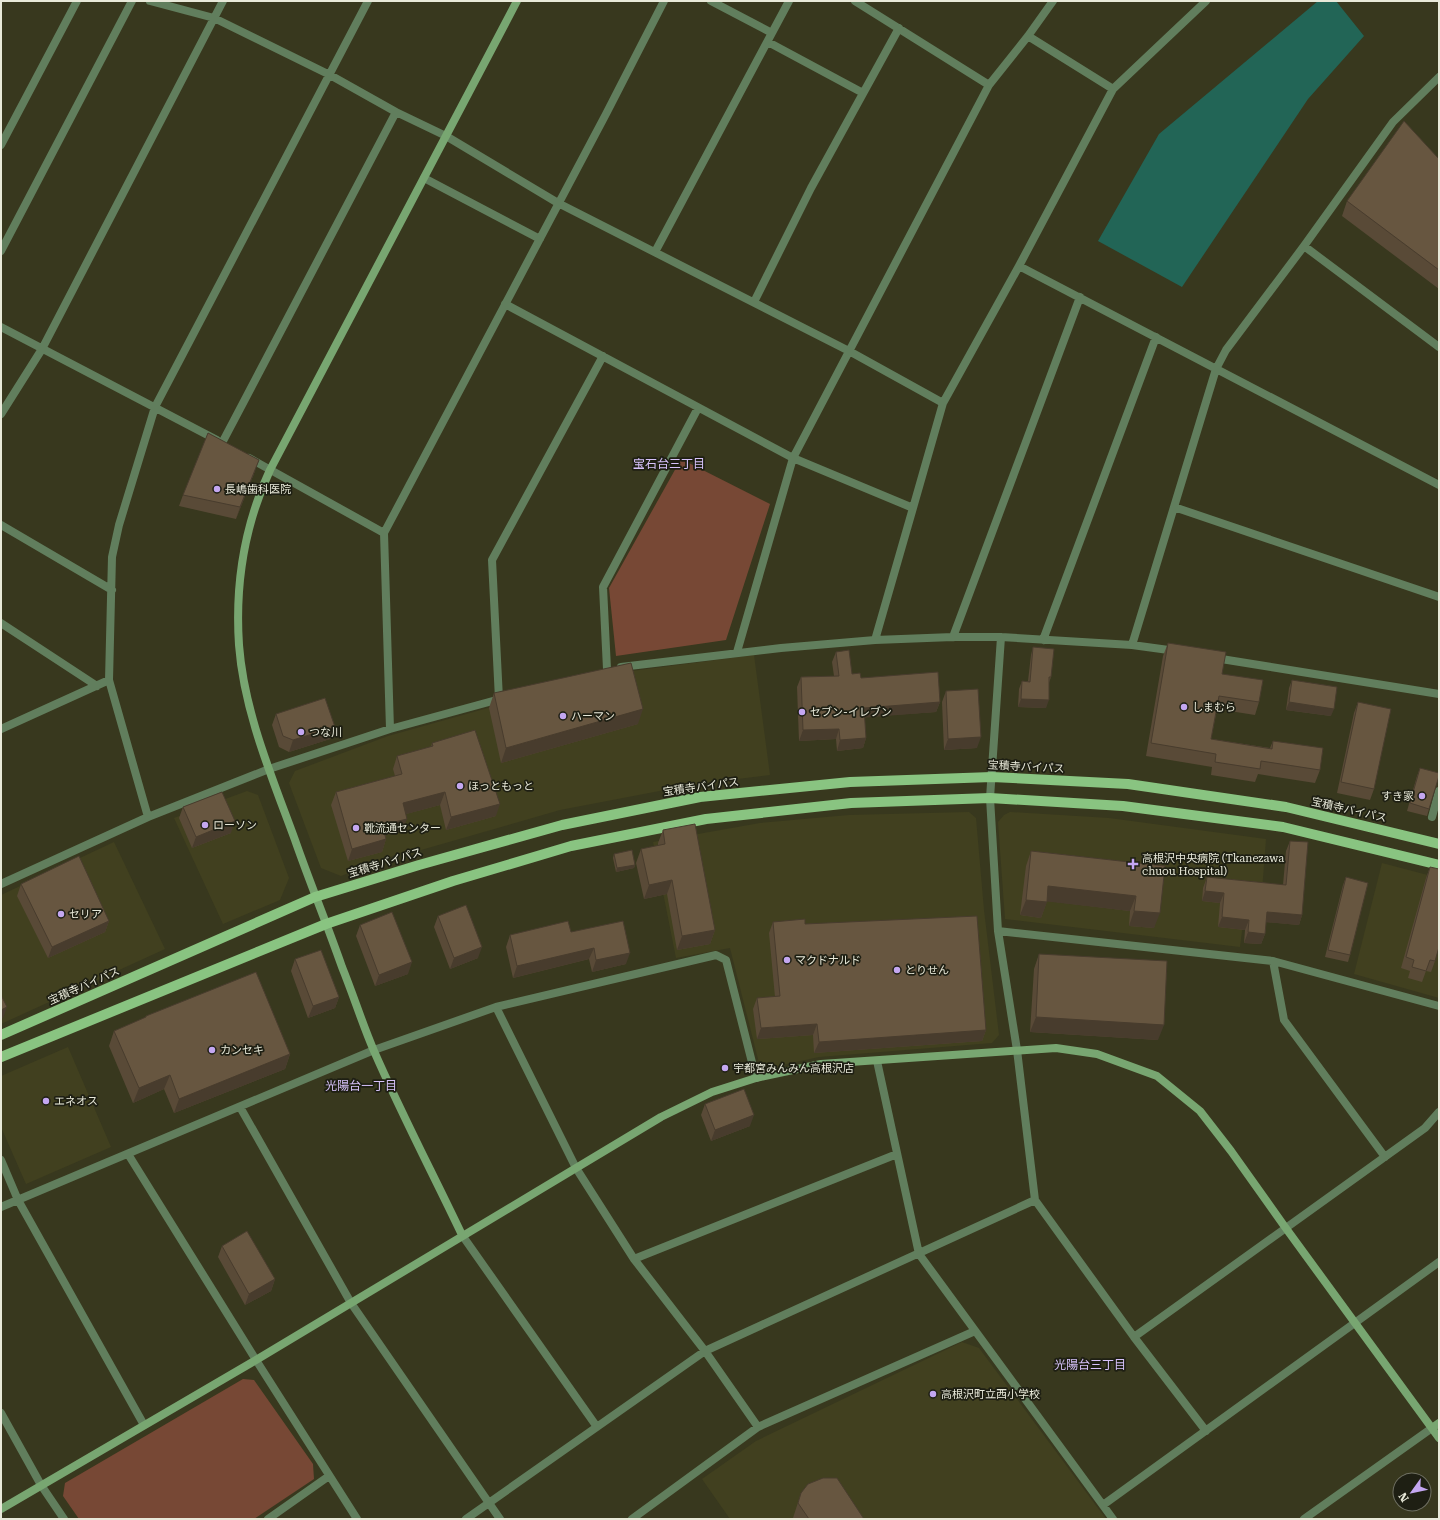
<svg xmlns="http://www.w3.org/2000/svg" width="1440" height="1520" viewBox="0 0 1440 1520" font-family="'Roboto Serif','Noto Sans JP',serif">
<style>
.built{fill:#41401f}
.green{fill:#774835}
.water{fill:#226556}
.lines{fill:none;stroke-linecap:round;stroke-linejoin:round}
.street{stroke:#617e5d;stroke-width:8}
.secondary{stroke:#78a671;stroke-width:8}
.primary{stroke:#89c481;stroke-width:10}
.wall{fill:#594a37}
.shaded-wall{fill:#483c2d}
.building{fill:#675640;stroke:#483c2d}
.poi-dot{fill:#c4a7f1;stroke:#1e1f13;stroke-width:1.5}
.labels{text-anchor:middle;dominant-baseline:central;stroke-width:3.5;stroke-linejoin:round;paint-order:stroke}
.poi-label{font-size:11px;fill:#e8e9d9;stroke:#1e1f13;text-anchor:start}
.street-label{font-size:11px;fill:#e8e9d9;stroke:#1e1f13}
.neighbourhood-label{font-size:12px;fill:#d7c2fa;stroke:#1e1f13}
</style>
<rect width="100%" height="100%" fill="#38381e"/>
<path class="built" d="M754,655L770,775L696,784L560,810L421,850L410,849L341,876L321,868L289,783L295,771L388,736L609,674Z
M247,791L258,795L289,878L280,900L223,924L174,818Z
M969,812L976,818L984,910L999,1035L992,1043L819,1057L768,1068L759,1063L730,948L676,958L653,842L760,823L849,815Z
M1010,812L1109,818L1266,839L1262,891L1247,890L1240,947L1005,919L998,822L1004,815Z
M114,842L165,949L1,1024V895Z
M1382,863L1439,878V998L1354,974Z
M68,1047L111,1147L26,1184L1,1127V1076Z
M962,1342L979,1348L1106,1519H730L702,1479L756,1441Z"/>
<path class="green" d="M681,459L770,504L726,640L616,656L609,588Z
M243,1379L254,1380L313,1464L314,1479L254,1519H79L63,1496L65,1483Z"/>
<path class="water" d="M1318,1H1336L1364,36L1308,99L1182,287L1098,241L1159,134Z"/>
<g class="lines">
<path class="street" d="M150,1L214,18L330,75L396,112L446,136L558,203L849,351L943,403
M711,1L772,33
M855,1L989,85
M1028,36L1113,89
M768,42L863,93
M1,145L77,1
M424,178L540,239
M1304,246L1439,347
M1,251L132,1
M655,252L789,1
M1019,266L1439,485
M754,302L811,188L899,28
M505,304L793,458L913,508L875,640
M1,327L217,440
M1,414L42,349L223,1
M222,443L396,112
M249,458L384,533
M1174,507L1439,597
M913,508L943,403L1019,266L1113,89L1206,1
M1,525L112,590
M1,623L97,686
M953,637L1080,297
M1001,637L990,798L998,931L1017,1050L1035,1200L1134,1337L1425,1128L1439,1112
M1043,640L1156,337
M1132,645L1216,369L1226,350L1304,246L1393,122L1439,77
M737,652L793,458L989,85L1028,36L1053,1
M1215,658L1439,694
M621,667L781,648L875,640L953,637H1001L1132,645L1176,651
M607,669L603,587L698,408
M499,699L492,560L603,356
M1,729L109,680
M390,729L384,533L606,114L664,1
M148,817L109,680L112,557L119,525L155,407L368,1
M1432,817L1439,791
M1,884L148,817L269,769L390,729L500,699
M998,931L1273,961L1439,1006
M1273,961L1284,1020L1385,1157
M496,1007L576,1168L634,1259L705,1351L758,1427
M877,1061L919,1254L1113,1519
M240,1107L351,1303L500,1519
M128,1154L256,1360L357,1519
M1,1160L18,1200L144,1425
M1,1207L374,1050L496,1007L716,955L726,960L756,1078
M462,1235L597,1427
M634,1259L897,1154
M1134,1337L1206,1431
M1,1413L41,1485L64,1519
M1103,1505L1439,1262
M268,1519L329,1476
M466,1519L705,1351L1035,1200
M632,1519L758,1427L975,1331
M1304,1519L1432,1428"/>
<path class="secondary" d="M462,1235C433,1174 401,1113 374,1051C362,1023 353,994 342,967C327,924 310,883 295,840C272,777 244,712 239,645C235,585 245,524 270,470L517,1
M1432,1428L1439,1423
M1,1509L256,1360L661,1117L712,1092L756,1078L821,1064L1056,1048L1097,1054L1157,1076L1200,1111L1231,1151L1285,1227L1439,1438"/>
<path class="primary" d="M1,1035L315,897L419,865L562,825L700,797L850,782L992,777L1128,784L1286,807L1439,844
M1,1057L326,924L453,881L571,846L706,819L851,803L990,798L1123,806L1283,827L1439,865"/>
</g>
<path class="wall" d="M1439,159V289L1342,216L1347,201Z
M255,471L236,519L179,506L183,495Z
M1168,643L1222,674L1259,702L1255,715L1217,709L1211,739L1270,748L1273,741L1320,770L1315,783L1258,774L1255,782L1211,775L1212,767L1146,756L1163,656Z
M1033,647L1051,677L1049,683L1046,708L1018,707L1019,689L1022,681H1028L1031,655Z
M836,652L852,674L861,678L940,702L936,712L864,717L866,738L863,748L837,751L836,739L799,741L797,687L801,677L834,676L832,662Z
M1292,680L1331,716L1286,710L1289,688Z
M946,691L977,748L944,750L942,702Z
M494,693L638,724L501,763L489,708Z
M1358,702L1374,789L1370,800L1337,793L1354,713Z
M276,714L335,727L330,739L289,752L279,747L272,725Z
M432,743L496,816L446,830L440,805L406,814L402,831L385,835L386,839L382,852L348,861L331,805L336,792L395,776L393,769L397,756L431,747Z
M1420,768L1429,809L1427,816L1407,811L1417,776Z
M183,807L231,833L192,848L179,818Z
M663,830L715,930L710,944L677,950L667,894L644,899L636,863L641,849L658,846V843Z
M1290,841L1302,915L1299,925L1266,922L1265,934L1261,944L1244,943L1245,930L1218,927L1220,903L1202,901L1203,888L1207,877L1283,885L1286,851Z
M1031,851L1165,866L1154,928L1129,926L1130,911L1047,901L1041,918L1020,915L1026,866Z
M614,854L635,865L634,868L616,872L613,858Z
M1430,867L1435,961L1431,972L1426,971L1422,982L1408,978L1410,971L1401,968L1426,878Z
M1346,877L1350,955L1348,962L1325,957L1343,885Z
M21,884L109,921L105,932L48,958L17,896Z
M438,916L478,958L450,969L434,927Z
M773,922L805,924L986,1030L982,1041L814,1053L813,1035L757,1039L753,1009L757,998L775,997L769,933Z
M360,925L408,974L375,986L356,936Z
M571,932L626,964L592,972L589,959L513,978L506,947L510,935Z
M1039,954L1158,1040L1030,1032L1034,969Z
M295,959L339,997L335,1008L308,1018L291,971Z
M146,1016L290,1054L285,1069L174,1113L164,1089L133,1103L109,1046L114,1031L145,1018Z
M705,1104L750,1126L711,1141L701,1115Z
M222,1246L275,1279L271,1291L245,1305L218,1257Z
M801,1493L864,1519H793V1518Z"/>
<path class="shaded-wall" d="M259,460L255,471L236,519L240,507Z
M1021,699L1049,700L1046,708L1018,707Z
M940,702L936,712L860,718L864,708Z
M1289,702L1334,709L1331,716L1286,710Z
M643,709L638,724L501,763L506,748Z
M335,727L330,739L289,752L293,740Z
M839,729L836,739L799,741L803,730Z
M981,737L977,748L944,750L948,739Z
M866,738L863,748L837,751L840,740Z
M445,792L440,805L399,816L403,803Z
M500,804L496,816L446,830L451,817Z
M407,819L402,831L377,837L382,825Z
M235,821L231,833L192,848L196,837Z
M386,839L382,852L348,861L352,849Z
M635,865L634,868L616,872L617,868Z
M672,880L667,894L644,899L649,885Z
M1048,886L1136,896L1130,911L1043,901Z
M1205,891L1224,893L1220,903L1202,901Z
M1026,900L1047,902L1041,918L1020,915Z
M1134,911L1160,913L1154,928L1129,926Z
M1267,912L1302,915L1299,925L1263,922Z
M1222,917L1249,920L1245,930L1218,927Z
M109,921L105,932L48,958L52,947Z
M715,930L710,944L677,950L682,936Z
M1248,932L1265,934L1261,944L1244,943Z
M482,947L478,958L450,969L454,958Z
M594,948L589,959L513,978L517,966Z
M630,953L626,964L592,972L596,960Z
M412,962L408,974L375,986L379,975Z
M339,997L335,1008L308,1018L313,1006Z
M7,1007L3,1018L1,1019V1010Z
M1036,1017L1164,1025L1158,1040L1030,1032Z
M817,1024L813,1035L757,1039L761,1028Z
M986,1030L982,1041L814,1053L819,1042Z
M290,1054L285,1069L174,1113L179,1099Z
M170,1075L164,1089L133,1103L139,1088Z
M754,1115L750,1126L711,1141L715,1130Z
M275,1279L271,1291L245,1305L249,1294Z"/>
<path class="building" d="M1404,121L1439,159V270L1347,201Z
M208,433L259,460L240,507L183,495Z
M1168,643L1226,652L1222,674L1263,680L1259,702L1219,696L1211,739L1272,749L1273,741L1323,748L1320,770L1261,761L1260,769L1215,762L1216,754L1151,743Z
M1033,647L1054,649L1051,677H1049V700L1021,699L1022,681L1030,682Z
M849,650L852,674L860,673L861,678L938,672L940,702L864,708L866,738L840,740L839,729L803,730L801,677L839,676L836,652Z
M631,663L643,709L506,748L494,693Z
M1292,680L1337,687L1334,709L1289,702Z
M978,689L981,737L948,739L946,691Z
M325,698L335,727L293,740L283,736L276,714Z
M1358,702L1391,709L1374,789L1341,782Z
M475,730L500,804L451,817L445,792L403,803L407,819L382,825L386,839L352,849L336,792L402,774L397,756L433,746L432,743Z
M1420,768L1439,773V776L1429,809L1410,803Z
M222,792L235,821L196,837L183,807Z
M695,824L715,930L682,936L672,880L649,885L641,849L665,844L663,830Z
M1290,841L1308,842L1302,915L1267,912L1265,934L1248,932L1249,920L1222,917L1224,893L1205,891L1207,877L1286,885Z
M632,850L635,865L617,868L614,854Z
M1031,851L1165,866L1160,913L1134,911L1136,896L1048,886L1047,902L1026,900Z
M79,856L109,921L52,947L21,884Z
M1430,867L1439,869V947L1435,961L1430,960L1426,971L1412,967L1414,960L1406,957Z
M1346,877L1368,883L1350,955L1328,950Z
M466,905L482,947L454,958L438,916Z
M392,912L412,962L379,975L360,925Z
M977,916L986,1030L819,1042L817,1024L761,1028L757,998L780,996L773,922L805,919V924Z
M568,921L571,932L623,921L630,953L596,960L594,948L517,966L510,935Z
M321,950L339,997L313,1006L295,959Z
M1039,954L1167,961L1164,1025L1036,1017Z
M256,972L290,1054L179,1099L170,1075L139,1088L114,1031L146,1017V1016Z
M1,995L7,1007L1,1010Z
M744,1089L754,1115L715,1130L705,1104Z
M247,1231L275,1279L249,1294L222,1246Z
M823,1478H837L864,1519H809L798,1503L801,1493L808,1484Z"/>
<g class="poi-dot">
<circle cx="217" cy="489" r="4"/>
<circle cx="1184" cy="707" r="4"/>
<circle cx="802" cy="712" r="4"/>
<circle cx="563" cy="716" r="4"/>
<circle cx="301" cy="732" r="4"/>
<circle cx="460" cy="786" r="4"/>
<circle cx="1422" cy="796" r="4"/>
<circle cx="205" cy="825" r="4"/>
<circle cx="356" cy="828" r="4"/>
<path d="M1131 858h4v4h4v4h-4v4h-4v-4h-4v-4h4z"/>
<circle cx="61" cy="914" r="4"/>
<circle cx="787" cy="960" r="4"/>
<circle cx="897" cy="970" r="4"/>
<circle cx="212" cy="1050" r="4"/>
<circle cx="725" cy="1068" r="4"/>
<circle cx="46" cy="1101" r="4"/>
<circle cx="933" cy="1394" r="4"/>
</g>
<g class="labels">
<g class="poi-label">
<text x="225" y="489">長嶋歯科医院</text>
<text x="1192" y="707">しまむら</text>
<text x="810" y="712">セブン-イレブン</text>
<text x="571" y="716">ハーマン</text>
<text x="309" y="732">つな川</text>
<text x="468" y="786">ほっともっと</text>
<text x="1414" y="796" text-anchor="end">すき家</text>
<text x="213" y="825">ローソン</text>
<text x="364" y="828">靴流通センター</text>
<text x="1142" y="858">高根沢中央病院 (Tkanezawa<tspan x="1142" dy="13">chuou Hospital)</tspan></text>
<text x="69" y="914">セリア</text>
<text x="795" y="960">マクドナルド</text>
<text x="905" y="970">とりせん</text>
<text x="220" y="1050">カンセキ</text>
<text x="733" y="1068">宇都宮みんみん高根沢店</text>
<text x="54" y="1101">エネオス</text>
<text x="941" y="1394">高根沢町立西小学校</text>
</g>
<g class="street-label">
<text transform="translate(1026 767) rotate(3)">宝積寺バイパス</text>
<text transform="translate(701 787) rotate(-8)">宝積寺バイパス</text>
<text transform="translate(1349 810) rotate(13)">宝積寺バイパス</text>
<text transform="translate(385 863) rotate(-17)">宝積寺バイパス</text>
<text transform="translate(84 986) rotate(-24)">宝積寺バイパス</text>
</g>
<g class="neighbourhood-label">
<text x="669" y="464">宝石台三丁目</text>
<text x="361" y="1086">光陽台一丁目</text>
<text x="1090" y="1365">光陽台三丁目</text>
</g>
</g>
<rect width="1440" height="1520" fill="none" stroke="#e8e9d9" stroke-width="4"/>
<g transform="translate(1412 1492) rotate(237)"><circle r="19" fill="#1e1f13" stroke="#6f7062"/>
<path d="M0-3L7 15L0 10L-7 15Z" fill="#c4a7f1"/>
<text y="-6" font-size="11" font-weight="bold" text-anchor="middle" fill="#e8e9d9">N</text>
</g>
</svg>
